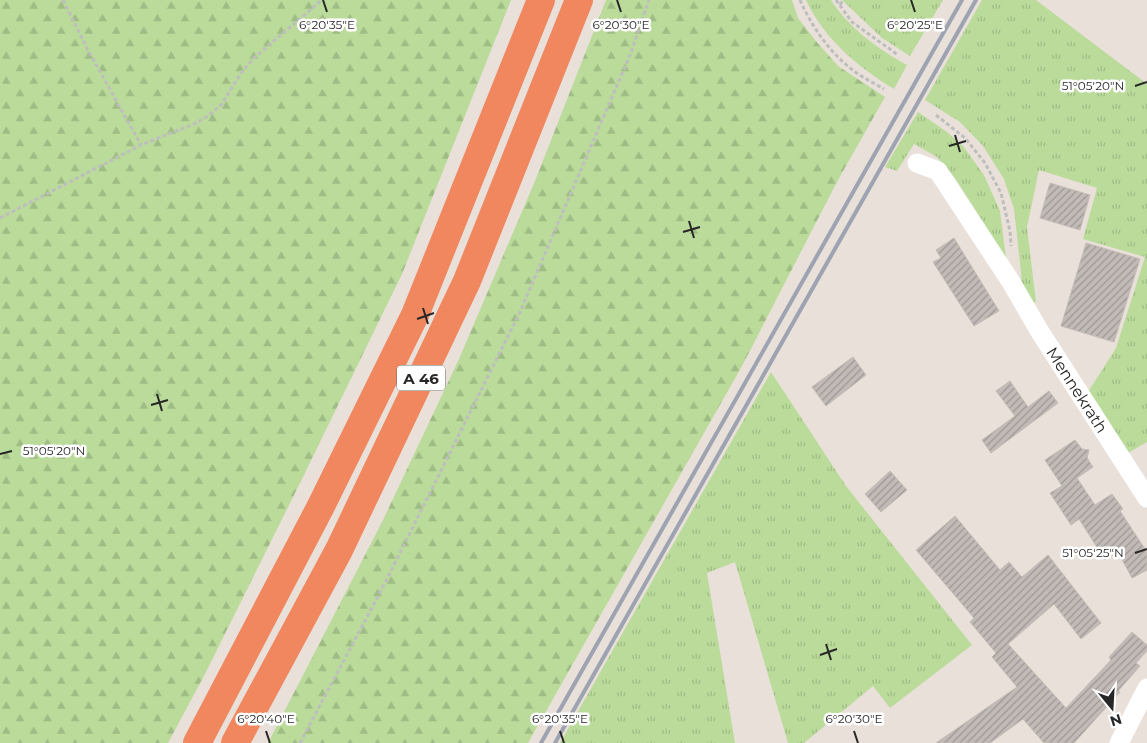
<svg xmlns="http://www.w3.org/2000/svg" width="1147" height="743" viewBox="0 0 1147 743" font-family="Montserrat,sans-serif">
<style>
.grass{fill:url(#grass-tufts)}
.forest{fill:url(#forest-firs)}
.building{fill:url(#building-hatch);stroke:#c4bcb4}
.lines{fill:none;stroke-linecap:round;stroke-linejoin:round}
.path{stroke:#bebebe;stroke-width:3;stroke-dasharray:4 2.5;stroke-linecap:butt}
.minor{stroke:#fff;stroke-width:19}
.highway{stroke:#f0875e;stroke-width:28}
.rail{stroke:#9da3b0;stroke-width:4}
.ticks{fill:none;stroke:#272727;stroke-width:2}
.labels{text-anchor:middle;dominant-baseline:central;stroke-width:5;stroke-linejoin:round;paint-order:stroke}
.shield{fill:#fff;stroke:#686868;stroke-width:1}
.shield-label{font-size:15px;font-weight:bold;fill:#272727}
.street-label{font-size:16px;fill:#272727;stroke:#fff}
.ticks-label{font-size:12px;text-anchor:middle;fill:#272727;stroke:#fff;stroke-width:5;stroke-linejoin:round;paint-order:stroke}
</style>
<defs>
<pattern id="grass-tufts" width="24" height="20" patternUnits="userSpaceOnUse" patternTransform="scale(1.25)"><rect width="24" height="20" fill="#badb9a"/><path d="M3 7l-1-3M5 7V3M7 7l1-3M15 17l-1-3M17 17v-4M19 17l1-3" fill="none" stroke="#a0bc85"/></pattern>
<pattern id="forest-firs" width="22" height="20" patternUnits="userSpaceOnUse" patternTransform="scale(1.25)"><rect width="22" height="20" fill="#badb9a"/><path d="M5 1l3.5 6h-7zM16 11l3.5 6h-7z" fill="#a0bc85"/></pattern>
<pattern id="building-hatch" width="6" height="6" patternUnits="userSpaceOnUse" patternTransform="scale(1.25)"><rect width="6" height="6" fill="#c1bab7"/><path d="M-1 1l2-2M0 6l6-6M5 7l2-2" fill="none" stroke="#9d9795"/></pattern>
</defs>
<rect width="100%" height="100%" fill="#e9e0da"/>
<path class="grass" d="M806,0H831C849,28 878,49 907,65L894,89C858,67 824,39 806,0Z
M842,0H943L910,56L882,38Z
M982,0H1036L1147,84V442L1126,454L1088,392L1116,348L1145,257L1083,239L1097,188L1039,170L1027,227L1036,302L1031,304L1022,288L1021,272L1014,209L1004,179L983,146L960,122L925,100Z
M918,112L947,132L963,146L984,175L1000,211L1006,258L955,178L937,157L914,144L897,171L885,167Z
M771,372L846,486L972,645L890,708L873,686L804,743H788L735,562L707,573L735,743H560Z"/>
<path class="forest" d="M0,0H511L402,274L301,481L205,674L168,743H0Z
M606,0H792L798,18L815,40L838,66L885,97L838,180L742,366L528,743H268L383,520L459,359L535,181Z"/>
<path class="building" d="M1050,183L1090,195L1080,230L1040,218Z
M954,238L999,311L974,326L933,262L941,258L936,250Z
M1086,243L1140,259L1114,342L1061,326Z
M853,357L866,375L826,406L812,387Z
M1010,381L1028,407L1049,391L1058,403L991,453L982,440L1015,416L996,391Z
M1075,440L1082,449L1089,450L1087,458L1093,467L1077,478L1095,505L1112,494L1123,509L1120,511L1147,552V570L1132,578L1118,552L1105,560L1079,519L1071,525L1050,493L1062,486L1045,460Z
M890,471L907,490L881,512L865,494Z
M955,516L1000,570L1009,562L1022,577L1048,555L1101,623L1081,639L1054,604L1008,644L1066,708L1111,660L1109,657L1132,632L1147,645V651L1136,663L1140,666L1118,691L1120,692L1074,743H1044L1023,719L990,743H936L1017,687L992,657L996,653L970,622L974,618L916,550Z"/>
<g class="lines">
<path class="path" d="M63,0L88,50L141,145
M800,0C812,27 830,53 854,71C863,78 874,83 884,89
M836,0L852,22L898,55
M840,5L843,0
M936,115L965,138L985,163L1001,193L1010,231L1011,246
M0,218L141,145L194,124L208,116L221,105L241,73L255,57L322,0
M300,743L386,581L520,312L630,55L649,0"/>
<g class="minor">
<path id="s1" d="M917,163L938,171L1011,282L1040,332L1147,498"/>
<path d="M1119,743L1147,688"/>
</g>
<path class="highway" d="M197,743L321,506L415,315L541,0
M235,743L339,550L467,281L579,0"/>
<path class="rail" d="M541,743L962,0
M555,743L976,0"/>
</g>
<path class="ticks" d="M323,0L327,12M617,0L621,12M911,0L915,12M1135,86L1147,82M955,135L960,152M949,146L966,141M689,221L694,238M683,232L700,227M423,308L428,324M417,319L434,313M157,394L162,411M151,405L168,400M0,454L12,451M1135,553L1147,549M826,644L831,660M820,655L837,649M266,731L270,743M560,731L564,743M854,731L858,743"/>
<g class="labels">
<rect class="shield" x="397" y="365.5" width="48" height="25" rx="4"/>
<g class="shield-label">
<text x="421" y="378">A 46</text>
</g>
<g class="street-label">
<text stroke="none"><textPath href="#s1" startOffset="282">Mennekrath</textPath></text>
</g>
</g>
<g class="ticks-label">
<text x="327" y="29">6°20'35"E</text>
<text x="621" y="29">6°20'30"E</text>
<text x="915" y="29">6°20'25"E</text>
<text x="1093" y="90">51°05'20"N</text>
<text x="54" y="455">51°05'20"N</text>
<text x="1093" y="557">51°05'25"N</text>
<text x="266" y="723">6°20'40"E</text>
<text x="560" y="723">6°20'35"E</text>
<text x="854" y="723">6°20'30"E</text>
</g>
<g transform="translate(1112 708) rotate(162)" stroke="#ffffff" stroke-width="4" paint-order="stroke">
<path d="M0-4L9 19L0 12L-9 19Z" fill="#272727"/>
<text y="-8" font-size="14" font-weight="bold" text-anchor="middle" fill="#272727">N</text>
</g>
</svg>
